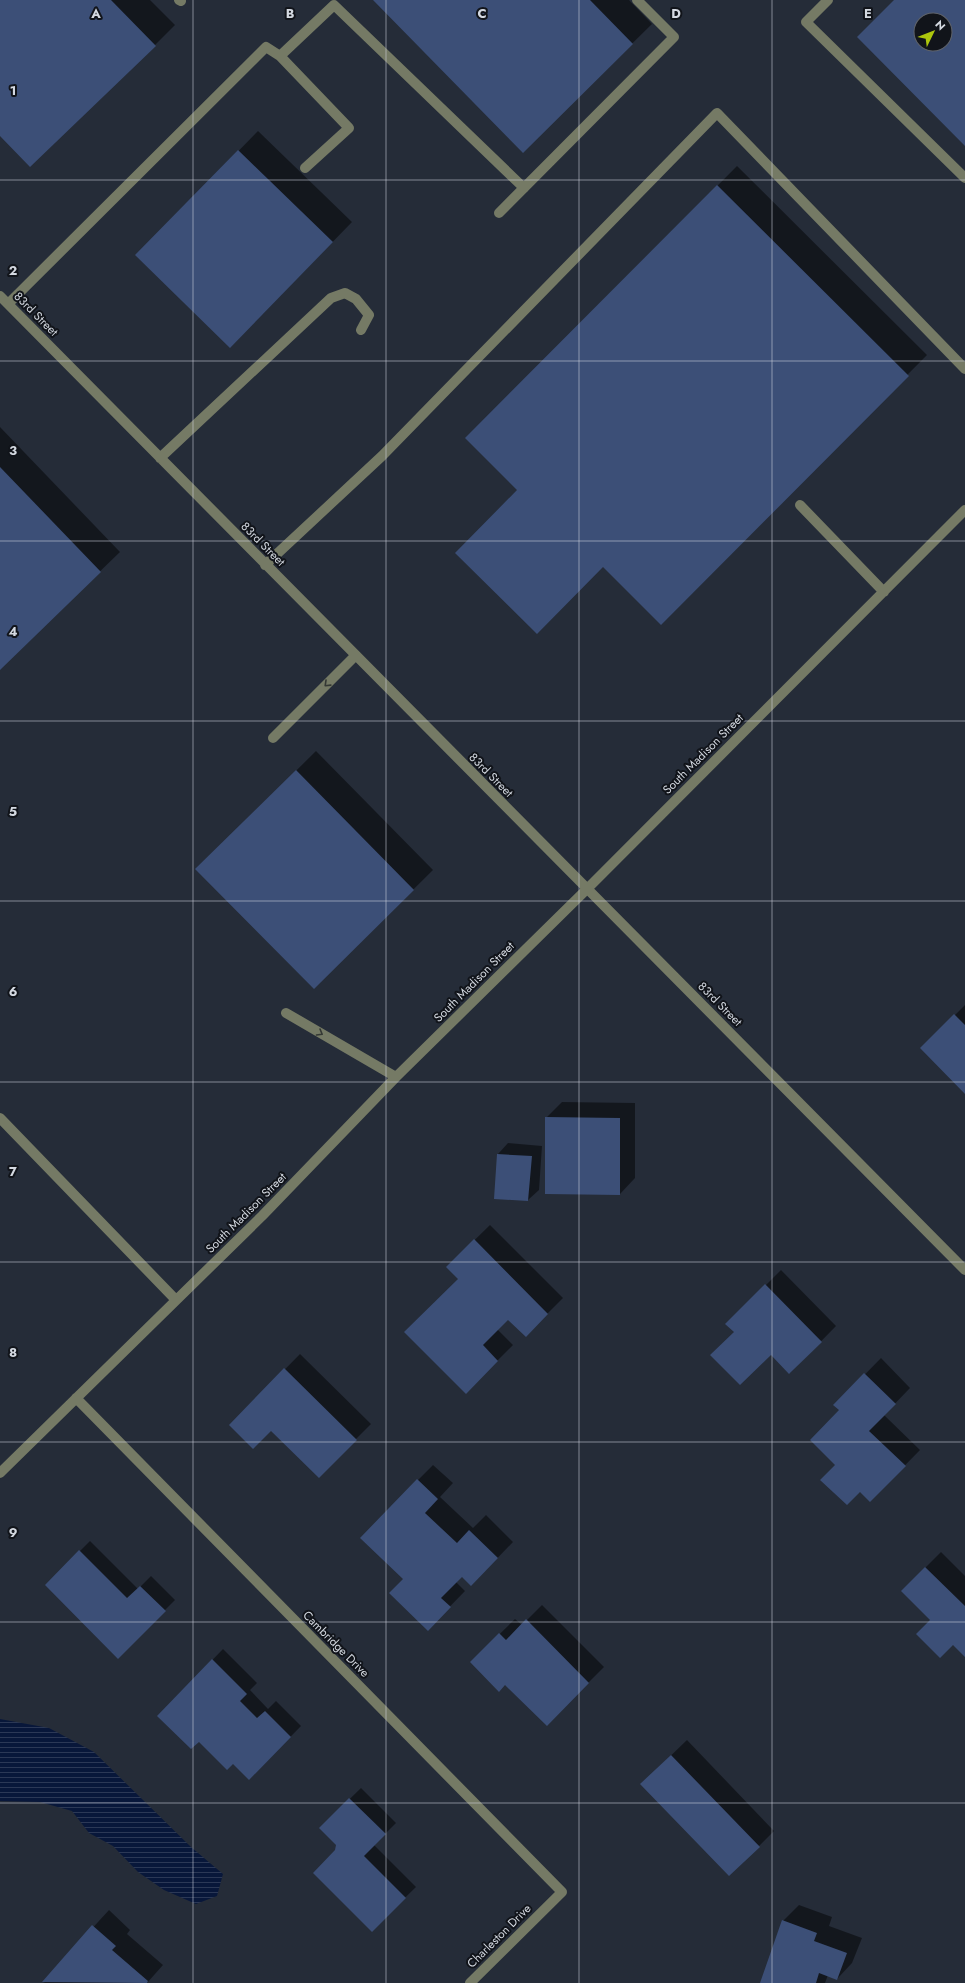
<svg xmlns="http://www.w3.org/2000/svg" width="965" height="1983" viewBox="0 0 965 1983" font-family="Jost,sans-serif">
<style>
.water{fill:url(#water-rules)}
.shadow{fill:#0007}
.building{fill:#3c4f77;fill-rule:evenodd}
.lines{fill:none;stroke-linecap:round;stroke-linejoin:round}
.minor{stroke:#757a65;stroke-width:10}
.oneway{stroke:#343834}
.grid{fill:none;stroke:#d4d9e1;stroke-width:1;stroke-opacity:0.55}
.labels{text-anchor:middle;dominant-baseline:central;stroke-width:4;stroke-linejoin:round;paint-order:stroke}
.street-label{font-size:12px;fill:#d4d9e1;stroke:#11141a}
.grid-label{font-size:13px;text-anchor:middle;font-weight:bold;fill:#d4d9e1;stroke:#11141a;stroke-width:4;stroke-linejoin:round;paint-order:stroke}
</style>
<defs>
<pattern id="water-rules" width="6" height="5" patternUnits="userSpaceOnUse"><rect width="6" height="5" fill="#08173a"/><path d="M0 2.5h6" fill="none" stroke="#2b3856"/></pattern>
</defs>
<rect width="100%" height="100%" fill="#252c38"/>
<path class="water" d="M0,1719L49,1728L94,1752L191,1847L223,1874L217,1896L196,1904L164,1890L138,1872L113,1846L89,1833L72,1811L40,1802L0,1801Z"/>
<path class="shadow" d="M0,0H150L175,25L155,45L0,134Z
M374,0H629L652,24L523,151Z
M258,131L352,222L250,327L137,255Z
M737,166L927,355L661,623L603,566L518,490L467,438Z
M0,427L120,552L0,668Z
M316,751L433,870L314,988L197,869Z
M965,1005V1093L922,1048Z
M562,1102L635,1103V1178L620,1194L546,1118Z
M508,1143L542,1146L539,1190L528,1200L495,1198L498,1154Z
M490,1225L563,1298L526,1335L508,1318L497,1329L513,1345L466,1392L459,1279L447,1267Z
M781,1270L836,1326L790,1373L771,1353L735,1332L727,1324Z
M300,1354L371,1424L319,1476L271,1429L230,1425Z
M881,1358L910,1388L884,1415L920,1450L870,1501L836,1465L841,1410L835,1405Z
M433,1465L453,1483L440,1497L473,1528L486,1515L513,1542L486,1570L462,1576L456,1582L465,1591L428,1629L404,1579L418,1480Z
M90,1541L138,1589L151,1576L175,1600L118,1657L46,1585Z
M941,1552L965,1576V1655L902,1591Z
M542,1605L604,1667L547,1724L506,1684L471,1662L515,1619L522,1625Z
M223,1649L257,1683L250,1690L268,1709L276,1701L301,1726L249,1779L233,1762L158,1716Z
M687,1740L774,1831L759,1846L657,1769Z
M361,1788L396,1823L374,1845L416,1887L372,1930L337,1844L320,1828Z
M799,1905L832,1917L829,1926L862,1938L852,1963L837,1979L828,1975L825,1983H761L783,1921Z
M109,1910L130,1930L127,1934L163,1965L147,1983H45L43,1982Z"/>
<path class="building" d="M0,0H111L156,46L30,167L0,136Z
M373,0H590L633,44L523,153Z
M894,0H965V146L857,37ZM921,20H945V44H921Z
M238,150L333,242L230,348L135,255Z
M717,185L909,376L661,625L603,567L537,634L455,553L517,490L465,438Z
M0,467L101,572L0,670Z
M296,770L414,890L314,989L195,869Z
M954,1014L965,1025V1094L920,1048Z
M545,1117L620,1118V1195L545,1194Z
M497,1154L532,1156L528,1201L494,1199Z
M474,1239L548,1314L526,1337L508,1320L483,1345L498,1361L466,1394L404,1332L458,1279L446,1267Z
M765,1284L822,1342L789,1374L771,1355L740,1385L710,1355L734,1332L725,1324Z
M284,1368L357,1440L319,1478L271,1431L253,1449L229,1425Z
M864,1373L896,1404L869,1431L906,1466L870,1502L860,1492L847,1505L820,1480L835,1465L810,1440L839,1410L833,1405Z
M417,1479L438,1499L425,1513L457,1543L469,1530L498,1558L471,1586L462,1577L441,1598L451,1607L428,1631L389,1593L403,1579L360,1538Z
M79,1550L127,1598L140,1586L166,1611L118,1659L45,1585Z
M925,1567L965,1606V1657L953,1645L940,1658L916,1634L930,1620L901,1591Z
M526,1619L589,1683L547,1726L505,1685L499,1692L470,1662L499,1633L506,1640Z
M212,1659L247,1694L240,1701L257,1718L265,1711L291,1737L249,1780L233,1764L227,1770L199,1742L191,1749L157,1716Z
M671,1755L760,1847L729,1876L640,1784Z
M349,1798L386,1834L364,1856L406,1898L372,1932L313,1873L335,1850L336,1845L319,1828Z
M782,1920L817,1933L814,1941L847,1953L837,1980L819,1973L816,1983H760Z
M92,1925L116,1946L112,1950L148,1981L147,1983L42,1982Z"/>
<g class="lines">
<path class="minor" d="M179,0L181,1
M828,0L806,22L965,178
M305,168L349,128L280,56L334,5L524,188
M499,213L674,37L637,0
M0,296L965,1270
M8,304L266,47L280,56
M160,458L331,298L345,293L356,299L369,315L361,330
M800,505L884,592
M265,565L382,456L717,113L965,369
M273,738L355,656
M286,1013L396,1077
M0,1118L176,1300
M76,1398L562,1892L470,1983
M0,1473L262,1216L396,1077L587,889L965,510"/>
</g>
<defs><path id="oneway-chevron" d="M-2-3.5L2.5 0L-2 3.5" fill="none" stroke-width="1.6" stroke-linecap="round" stroke-linejoin="round"/></defs>
<g class="oneway">
<use href="#oneway-chevron" transform="translate(327 684) rotate(136)"/>
<use href="#oneway-chevron" transform="translate(320 1033) rotate(30)"/>
</g>
<path class="grid" d="M193,0V1983M386,0V1983M579,0V1983M772,0V1983M0,180H965M0,361H965M0,541H965M0,721H965M0,901H965M0,1082H965M0,1262H965M0,1442H965M0,1622H965M0,1803H965"/>
<g class="labels">
<g class="street-label">
<text transform="translate(36 314) rotate(45)">83rd Street</text>
<text transform="translate(263 544) rotate(45)">83rd Street</text>
<text transform="translate(703 754) rotate(-45)">South Madison Street</text>
<text transform="translate(491 775) rotate(45)">83rd Street</text>
<text transform="translate(474 982) rotate(-45)">South Madison Street</text>
<text transform="translate(720 1004) rotate(45)">83rd Street</text>
<text transform="translate(246 1213) rotate(-45)">South Madison Street</text>
<text transform="translate(336 1644) rotate(45)">Cambridge Drive</text>
<text transform="translate(499 1936) rotate(-45)">Charleston Drive</text>
</g>
</g>
<g class="grid-label">
<text x="96" y="18">A</text>
<text x="290" y="18">B</text>
<text x="482" y="18">C</text>
<text x="676" y="18">D</text>
<text x="868" y="18">E</text>
<text x="13" y="95">1</text>
<text x="13" y="275">2</text>
<text x="13" y="455">3</text>
<text x="13" y="636">4</text>
<text x="13" y="816">5</text>
<text x="13" y="996">6</text>
<text x="13" y="1176">7</text>
<text x="13" y="1357">8</text>
<text x="13" y="1537">9</text>
</g>
<g transform="translate(933 32) rotate(47)"><circle r="19" fill="#11141a" stroke="#5f636a"/>
<path d="M0-3L7 15L0 10L-7 15Z" fill="#adc60d"/>
<text y="-6" font-size="11" font-weight="bold" text-anchor="middle" fill="#d4d9e1">N</text>
</g>
</svg>
